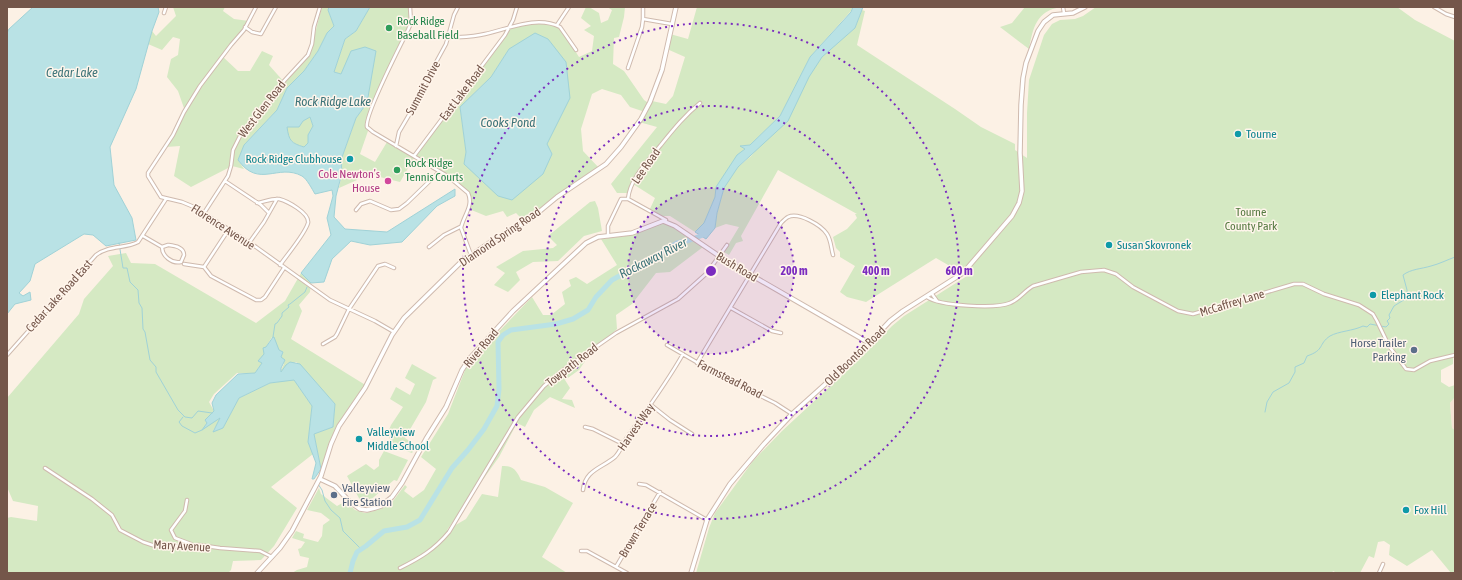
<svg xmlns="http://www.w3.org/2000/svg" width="1462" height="580" viewBox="0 0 1462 580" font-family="'Asap Condensed',sans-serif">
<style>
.residential{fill:#f3e2d3}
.green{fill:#d5e9c3;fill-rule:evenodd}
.water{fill:#b9e2e5;stroke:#a0d2d7;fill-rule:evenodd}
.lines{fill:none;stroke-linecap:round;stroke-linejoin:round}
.stream{stroke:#a0d2d7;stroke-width:1}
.river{stroke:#b9e2e5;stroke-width:5}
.minor-casing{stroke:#cfbaae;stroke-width:4.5}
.tertiary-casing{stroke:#cfbaae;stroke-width:5.5}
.minor{stroke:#fff;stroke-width:2.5}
.tertiary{stroke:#fff;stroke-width:3.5}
.ring{fill:none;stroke:#7b2cbf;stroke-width:2;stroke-dasharray:2 4}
.leisure-dot{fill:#2e9e5b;stroke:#fff5eb;stroke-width:1.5}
.culture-dot{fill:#0f9aa8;stroke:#fff5eb;stroke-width:1.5}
.hotel-dot{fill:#d1479c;stroke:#fff5eb;stroke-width:1.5}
.service-dot{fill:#5c6f8a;stroke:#fff5eb;stroke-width:1.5}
.labels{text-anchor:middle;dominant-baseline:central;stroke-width:3;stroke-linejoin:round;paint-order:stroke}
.leisure-label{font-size:12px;fill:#27864d;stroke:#fff5eb;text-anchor:start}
.street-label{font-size:12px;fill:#74564a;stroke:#fff5eb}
.culture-label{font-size:12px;fill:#0d838f;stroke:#fff5eb;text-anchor:start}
.hotel-label{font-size:12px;fill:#b23c85;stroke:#fff5eb;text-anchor:end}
.park-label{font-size:12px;fill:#567a42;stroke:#fff5eb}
.service-label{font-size:12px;fill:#4e5e75;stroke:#fff5eb;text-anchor:end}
.water-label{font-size:13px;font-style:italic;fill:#3e7479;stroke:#fff5eb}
.centre{fill:#7b2cbf;stroke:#fff5eb;stroke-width:2}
.ring-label{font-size:12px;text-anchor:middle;font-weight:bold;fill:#7b2cbf;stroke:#fff5eb;stroke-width:3;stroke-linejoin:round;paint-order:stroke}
</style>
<rect width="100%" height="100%" fill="#fcf1e5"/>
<path class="residential" d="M1455,397V431L1452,428L1450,403Z"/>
<path class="green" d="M173,7H225L223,11L234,19L249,21L222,56L238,71H250L262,51L273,56L269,65L285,83L310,52L322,7H329L328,10L334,26L327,33L318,51L304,71L287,88L277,110L244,145L238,160L244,169L232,166L191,187L174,176L180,146L166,147L185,111L178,91L167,77L171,59L178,55L180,39L173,37L162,50L148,44L152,31L156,36L176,16Z
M370,7H411V23L366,124L368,131L360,154L375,162L387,142L414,158L511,27L536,21L559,26L579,57L592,51L594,36L584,30L591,26L581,18L586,7H589L599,13L601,23L608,20L612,10L607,7H625L624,17L619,37L614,38L613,64L624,71L644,100L650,104L652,101L666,104L673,96L685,57L667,49L670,34L688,39L697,7H853L851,11L810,57L780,116L750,145L741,146L745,148L716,187L715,197L704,223L695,232L670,216H657L649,211L655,198L633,184L629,193H617L611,184L657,127L639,122L645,112L630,107L621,95L602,89L592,94L581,129L583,151L600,169L526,223L516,213L507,217L503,211L486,216L469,209L471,201L465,189L414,158L400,182L380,177L364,171L357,180L339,188L342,173L341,160L356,118L367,103L341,74L334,72L345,39L356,31ZM509,49L547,145L464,165L466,152L460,107L491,77Z
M1025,7H1061C1036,11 1033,28 1029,49L1000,27L1012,23Z
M1096,7H1397L1415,20L1455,41V355L1453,356V364L1441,370V382L1449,387L1455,385V397L1450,403L1452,428L1455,430V573H1451L1432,550L1407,566L1389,555L1390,545L1384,541L1378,542L1374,558L1369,556L1360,573H1337L1333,571L1332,573H696L709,528L715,513L753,461L782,431L864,355L892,326L904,316L967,276L936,258L866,302L847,297L840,292L855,266L840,257V252L836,248L833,237L847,229L857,218L855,214H857L778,170L741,236L743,241L736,243L729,255L724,252L739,227L726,224L715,228L717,213L724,188L738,167L751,156L774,128L816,61L855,28L862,10L865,11L857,45L955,109L981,127L1015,144V150L1027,158V113L1029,80L1044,35L1052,24L1060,20L1075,19L1083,16Z
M310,117L313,126L308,135V143L304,147C291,143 289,141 286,127L299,126L303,121Z
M595,201L598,208L602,231L584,236L558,261L533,262L516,272L520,280L508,292L494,285L505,273L496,267L523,251L553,248L557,245L548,236L590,202Z
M663,223C677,225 691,239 703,247L670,272L656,273L632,304L616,315L617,329L590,354L579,370L565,380L570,388L562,399L572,400L575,408L550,397L534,410L525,427L517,423L499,457L447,530L466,519L482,494L498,497L502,466C513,465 517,471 521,480L545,487L573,503L542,557L567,573H292L297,570L307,567L309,558L300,556L298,549L301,548L305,542L292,538L296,531L304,534L303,538L318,542L322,536L323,525L330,520L321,513L307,510L319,488L321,494L337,506L346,501L355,510L365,513L374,511L393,501L405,485L407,487L404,491L413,498L424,490L436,469L421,457L448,414L467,365L532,297L543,315H551L565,304L562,292L571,286L569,280L576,277L587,284L617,265L601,239L633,235L647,228Z
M126,253L131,263L155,264L256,323L285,301L301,273L311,283L310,292L299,305L302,311L291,339L367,386L339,427L323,473H320L321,469L314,434L333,427L335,404L299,364L296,362L284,369L282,372L281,370L284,364L281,357L283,352L279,350L272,337L266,347L262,363L255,373H237L214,394L209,402L214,411L205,420L207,423L203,429L221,417L213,431L223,428L239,398L270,383L278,382L280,380H294L312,406L308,442L313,454L271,487L297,508L274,546L261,560L233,561L231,570L228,573H7V518L11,517L37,521L38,506L13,501L7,487V398L79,314L84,299L113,266L108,256Z
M412,364L437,378L433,380L426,402L405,438L417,446L412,453L397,448L387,435L391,425L403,407L390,399L396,387L410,395L415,384L405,378Z
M384,451L408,460L397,481L394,480L368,502L364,498L360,500L347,476L366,464L374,470L379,466V460Z"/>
<path class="water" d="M33,7H158L159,12L152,31L136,89L110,147L114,185L132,218L136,240L106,246L93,235L84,234L35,264L30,281L19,293L23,296L30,292L31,300L15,304L7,314V33L9,29Z
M329,7H370L356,31L345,39L334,72L341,74L351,51L365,47L376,51L367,103L356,118L341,160L342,173L336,196L334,217L345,229L387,232L455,189V196L437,206L402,242L370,245L351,241L332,259L324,282L311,283L301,273L331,235L327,218L333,196L332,190L315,194C312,189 307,179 302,176C278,163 259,189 238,160L244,145L277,110L287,88L304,71L318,51L327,33L334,26L328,10ZM310,117L313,126L308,135V143L304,147C291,143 289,141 287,127H299L303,121Z
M853,7H863L855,28L822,57L809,77L788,121L738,167L724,188L717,213L715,228L706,239L695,232L704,223L715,197L716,187L737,155L745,149L740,146L750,145L780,116L810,57L851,12Z
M535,33L548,39L566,62L570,98L547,144L552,154L543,174L512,200L498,196L464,164L466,152L460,107L491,77L509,49Z
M273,337H274L279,350L283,352L281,357L285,360L281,368V372L286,365L290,362L300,364L335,404L333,427L314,434L321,469L314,479H312L316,463L308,442L312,406L294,380L270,383L239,398L223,428L213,432L220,418L202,430L207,423L205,420L214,411L212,403L216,395L238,374L255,373L262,363L258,361L264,354L263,348L266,347Z"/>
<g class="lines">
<path class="stream" d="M119,243L123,268H127L130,282L138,290L139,303L142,308L143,329L145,332L150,360L156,367V372L178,410L185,417L192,418L198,411L212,413
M273,337L275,324L277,323L282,316V313L289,307L288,305L290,304L305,292L307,287
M1265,412L1267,402L1273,392L1289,383L1295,372V367L1304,363L1307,356C1325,350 1318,344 1330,336C1339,331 1353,331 1363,326L1367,327L1370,324L1386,327L1389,324L1387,321L1390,318L1389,315L1394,306L1407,298V290L1403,275C1411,269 1421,269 1431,266C1439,264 1447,260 1455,257
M183,417L179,422L182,426L195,433L202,430
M318,484L322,490L325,501L331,510L340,518L343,531L361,549"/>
<path class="river" d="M350,573L353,561L357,552L366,546L384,531L407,527L420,520L452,468L468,450L484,429L497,406L499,389L498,342L503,335L511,330L556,324L573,319L588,310L596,297L612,280L647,261L677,243L690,240L703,235L706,231"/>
<g class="minor-casing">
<path id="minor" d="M256,7L244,30L231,45L200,86L184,112L173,135L148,173V176L161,197L182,202L194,207L256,247L330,300L375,321L394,332
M410,7L411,23L408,30C401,44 364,116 367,127L373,132L449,177L468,193C474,206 463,216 461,228L471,255
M1063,7L1064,13
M1434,7L1446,14L1455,17
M164,13L166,7
M643,19L672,24
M557,25L569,7
M245,27L252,32L261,34L276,7
M448,38C460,37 473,37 485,34C508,29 537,15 560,27L576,50
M628,68L642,27L643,19V7
M396,146L399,132L419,98L428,77L446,44L454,15L458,7
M414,156L505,35L513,20L517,7
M225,181L261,205L269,213
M628,199C630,178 648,161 660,146C673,130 684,116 700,103
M628,199L666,220
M257,203C264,202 272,198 279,199C287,201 310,213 308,223C305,234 287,255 280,265
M356,210L361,204L370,201L391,210L399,209L407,203L439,172
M204,213L228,176L231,166L233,150L240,136L268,104L284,81L308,55L312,44L314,27L320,7
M143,236L162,247
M608,236V226L620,201L621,199H628
M249,243L264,222L277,199
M168,245C175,246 184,247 184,255L181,262C172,264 162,256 162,247Z
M429,247L444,235L460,227
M184,264L204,267L229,229
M204,267L211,276L256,300H261L265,297L284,268
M932,294L937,301
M927,297C939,306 996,309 1010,303C1019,300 1024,291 1033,286L1081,272L1104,270L1116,274L1133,287L1178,311L1193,314L1294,284H1303L1324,294L1359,305L1373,314L1377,321L1389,346L1406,369L1414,370L1430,361L1455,355
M731,308L772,331L781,333
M323,344L335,337L337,334L349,309L378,266L385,264L394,268
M667,345L724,378L775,403L792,414
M7,355L96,255C109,245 125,249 138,242L166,199
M697,363L781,223C783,221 786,218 788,217C799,212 821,225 827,234C831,240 831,248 833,255
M651,405L670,420L692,434
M585,427L593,429L623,444
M45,468L92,499L112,515L120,530L143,542L155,546L165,547L199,545L220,548L260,551L272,557
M639,484L646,485L707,520
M583,490C585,470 602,468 615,457C621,451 623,442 628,436C648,408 666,384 683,354
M187,500L185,511L171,530L175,538L191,544
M581,551H587L627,573
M616,567L660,492
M400,568C420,558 434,550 449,532L518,417L544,386L563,370L616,333L678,299L707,273L727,245
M1379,573L1383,564"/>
</g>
<g class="tertiary-casing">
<path id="tertiary" d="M320,479L335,486L350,502L360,509L367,510L375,508L381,506L392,497L402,483L426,439L446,407L462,370L470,358L513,311L586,243L598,237L632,233L663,221L675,226L725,260L869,343
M257,573L280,548L292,531L321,476L331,444L339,426L365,388L392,335L404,318L460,263L495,239L528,221L557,197L606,164L621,147L641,119L650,102L662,70L676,7
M691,573L707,520L730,484L764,444L792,414L861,352L890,321L903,311L963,273L1012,216L1019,203L1022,191L1020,153L1021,105L1023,78L1026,63L1038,31L1044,22L1053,15L1073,13L1085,7"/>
</g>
<use href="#minor" class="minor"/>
<use href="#tertiary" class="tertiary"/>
</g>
<circle cx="711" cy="271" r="83" fill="#7b2cbf" fill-opacity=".12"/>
<g class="ring">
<circle cx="711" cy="271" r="83"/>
<circle cx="711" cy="271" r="165"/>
<circle cx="711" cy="271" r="248"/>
</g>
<g class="leisure-dot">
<circle cx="389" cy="28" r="4"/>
<circle cx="397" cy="170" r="4"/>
</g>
<g class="culture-dot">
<circle cx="1238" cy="134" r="4"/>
<circle cx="350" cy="159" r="4"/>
<circle cx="1109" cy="245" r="4"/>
<circle cx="1373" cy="295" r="4"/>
<circle cx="359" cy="439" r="4"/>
<circle cx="1406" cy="510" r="4"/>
</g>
<circle class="hotel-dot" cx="388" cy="181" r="4"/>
<g class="service-dot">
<circle cx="1414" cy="350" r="4"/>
<circle cx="334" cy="495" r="4"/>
</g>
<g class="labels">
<g class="leisure-label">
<text x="397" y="21">Rock Ridge<tspan x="397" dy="14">Baseball Field</tspan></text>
<text x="405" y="163">Rock Ridge<tspan x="405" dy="14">Tennis Courts</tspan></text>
</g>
<g class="street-label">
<text transform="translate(423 88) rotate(-62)">Summit Drive</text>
<text transform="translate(462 93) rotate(-53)">East Lake Road</text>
<text transform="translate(262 109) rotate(-52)">West Glen Road</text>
<text transform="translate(646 166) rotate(-55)">Lee Road</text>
<text transform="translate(223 227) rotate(33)">Florence Avenue</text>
<text transform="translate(500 237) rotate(-34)">Diamond Spring Road</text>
<text transform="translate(737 267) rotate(31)">Bush Road</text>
<text transform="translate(59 296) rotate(-48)">Cedar Lake Road East</text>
<text transform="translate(1232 303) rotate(-17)">McCaffrey Lane</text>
<text transform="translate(481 348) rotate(-50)">River Road</text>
<text transform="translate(855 356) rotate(-44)">Old Boonton Road</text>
<text transform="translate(572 365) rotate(-38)">Towpath Road</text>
<text transform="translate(730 379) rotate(27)">Farmstead Road</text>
<text transform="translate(636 427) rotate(-55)">Harvest Way</text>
<text transform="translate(638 530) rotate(-59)">Brown Terrace</text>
<text transform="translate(182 546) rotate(3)">Mary Avenue</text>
</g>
<g class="culture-label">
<text x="1246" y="134">Tourne</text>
<text x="342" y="159" text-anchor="end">Rock Ridge Clubhouse</text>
<text x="1117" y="245">Susan Skovronek</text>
<text x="1381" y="295">Elephant Rock</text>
<text x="367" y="432">Valleyview<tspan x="367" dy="14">Middle School</tspan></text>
<text x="1414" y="510">Fox Hill</text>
</g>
<g class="hotel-label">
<text x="380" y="174">Cole Newton’s<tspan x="380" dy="14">House</tspan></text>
</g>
<g class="park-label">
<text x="1251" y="212">Tourne<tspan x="1251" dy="14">County Park</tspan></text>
</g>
<g class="service-label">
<text x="1406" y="343">Horse Trailer<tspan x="1406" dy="14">Parking</tspan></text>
<text x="342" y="488" text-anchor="start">Valleyview<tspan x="342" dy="14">Fire Station</tspan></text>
</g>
<g class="water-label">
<text x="72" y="72">Cedar Lake</text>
<text x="333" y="101">Rock Ridge Lake</text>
<text x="508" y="122">Cooks Pond</text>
<text transform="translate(653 258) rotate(-27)">Rockaway River</text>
</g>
</g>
<circle cx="711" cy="271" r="6" class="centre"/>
<g class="ring-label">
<text x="794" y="275">200 m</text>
<text x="876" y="275">400 m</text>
<text x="959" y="275">600 m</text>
</g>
<rect width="1462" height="580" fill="none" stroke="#74564a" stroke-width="16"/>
</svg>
